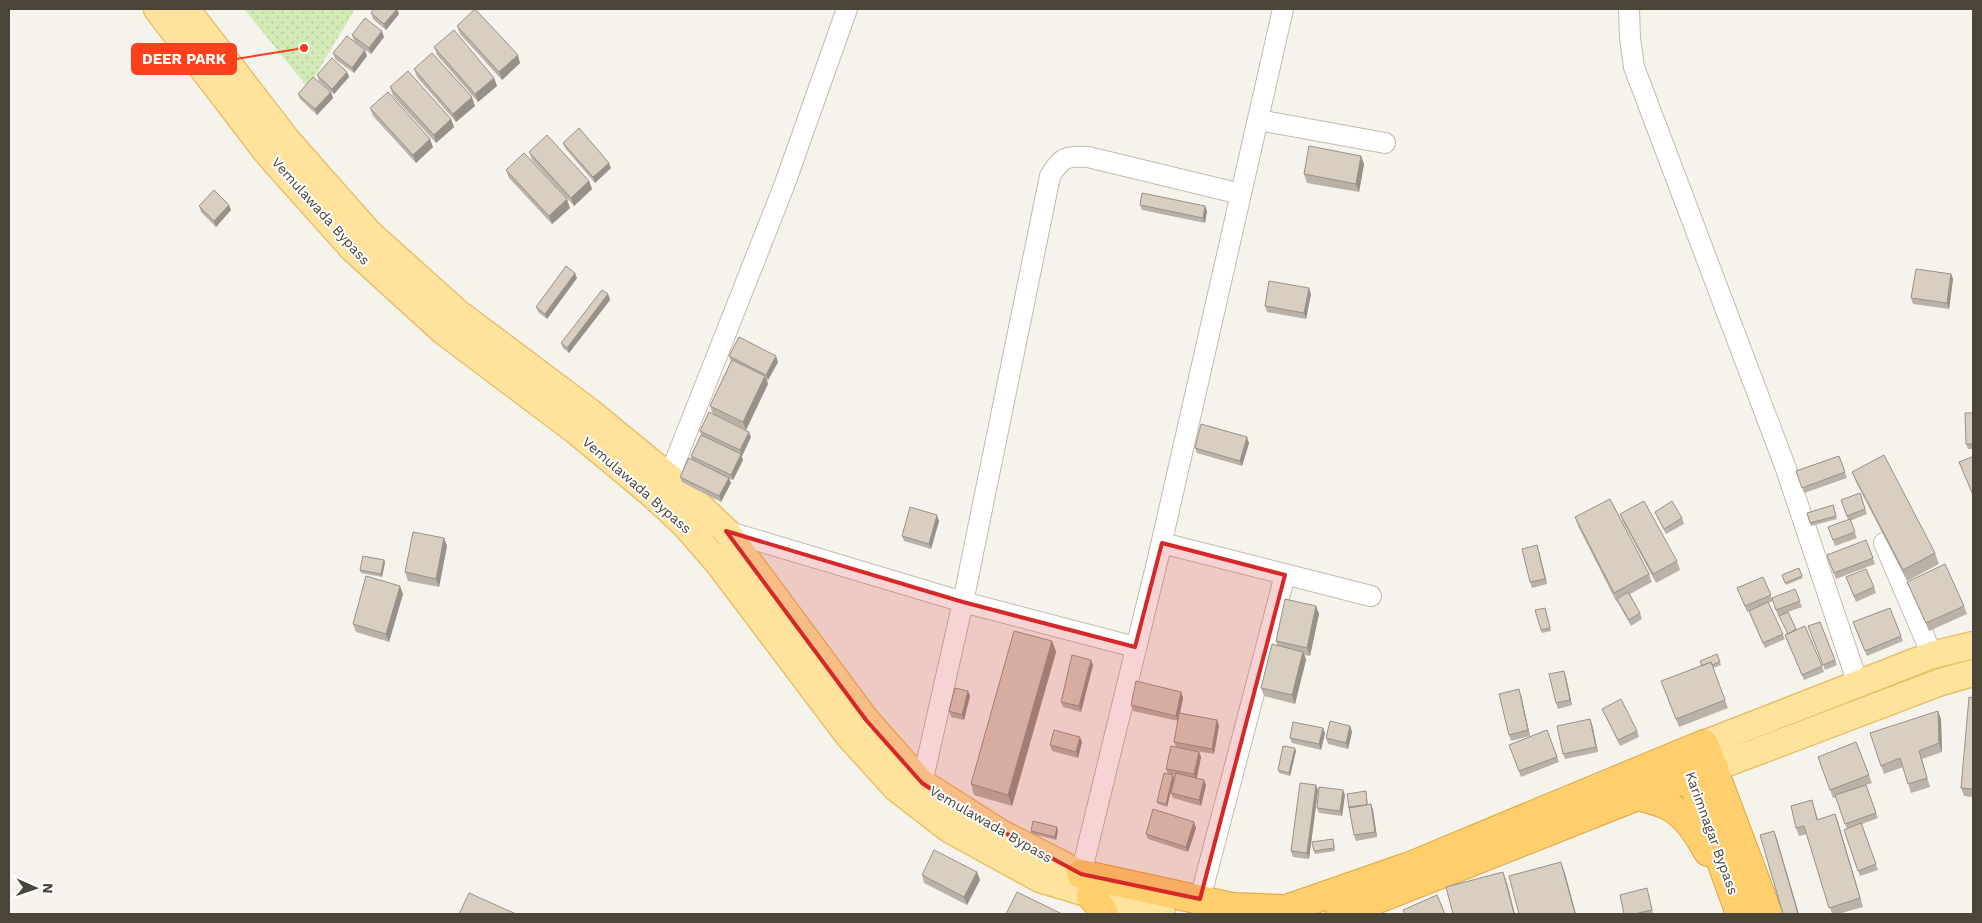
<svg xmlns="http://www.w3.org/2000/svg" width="1982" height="923" viewBox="0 0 1982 923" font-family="'Work Sans',sans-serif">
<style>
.park{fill:url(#park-dots)}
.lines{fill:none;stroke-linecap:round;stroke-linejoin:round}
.minor-casing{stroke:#c2bbae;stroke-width:22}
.major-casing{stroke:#e6c16a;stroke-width:29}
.highway-casing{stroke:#e0a43c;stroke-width:30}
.minor{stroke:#fff;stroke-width:20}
.major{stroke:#ffe39c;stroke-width:26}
.highway{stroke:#ffcf6e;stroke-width:28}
.wall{fill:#bab2a6}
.shaded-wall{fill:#979187}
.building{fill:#d8cfc1;stroke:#979187}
.marked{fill:#d62828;fill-opacity:0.2;stroke:#d62828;stroke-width:4;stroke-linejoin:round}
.labels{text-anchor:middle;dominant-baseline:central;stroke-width:4;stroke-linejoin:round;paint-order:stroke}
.street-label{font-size:14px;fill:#4b4439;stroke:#fff}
.leader{fill:none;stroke:#fc3f1d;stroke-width:2}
.callout-dot{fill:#fc3f1d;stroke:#fff;stroke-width:2}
.callout{fill:#fc3f1d;stroke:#fc3f1d;stroke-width:2}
.callout-label{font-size:15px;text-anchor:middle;font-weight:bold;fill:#fff}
</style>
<defs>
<pattern id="park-dots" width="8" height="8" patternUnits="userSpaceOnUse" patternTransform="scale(1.25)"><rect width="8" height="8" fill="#d2eab5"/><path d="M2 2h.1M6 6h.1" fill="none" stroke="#b6ca9c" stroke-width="1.8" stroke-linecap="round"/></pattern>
</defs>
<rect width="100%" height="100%" fill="#f6f3ec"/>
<path class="park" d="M244,9H355L308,88Z"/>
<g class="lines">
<g class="minor-casing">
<path id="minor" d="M1629,9L1630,38L1634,67L1785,466L1858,684
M1258,120L1385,143
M669,477L784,186L847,9
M726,531L963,602L1135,647
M1162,543L1371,596
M1884,543L1932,655
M922,783L963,602L1050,176C1062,157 1065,156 1088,157L1241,194
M1081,874L1159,554L1283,9
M1200,899L1285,575"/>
</g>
<g class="major-casing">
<path id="major" d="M157,9L269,155L353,249L443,331L576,431L653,495L685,525L719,564L848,735L896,788L949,829L1040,879L1114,901L1143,914
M186,9L287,140L369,233L458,313L590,412L669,477L726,531L866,720L922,783L1001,833L1081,874L1135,895L1155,907L1162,914
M1704,744L1932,655L1973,645
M1714,768L1941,682L1973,673"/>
</g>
<g class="highway-casing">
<path id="highway" d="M1684,758L1740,914
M1638,796C1648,799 1659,801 1668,806C1687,815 1698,835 1708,852
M1081,874L1232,907L1285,909
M1091,896L1101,908L1104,914
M1272,914L1410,866L1704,744L1768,914
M1340,914L1638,796L1714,768"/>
</g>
<use href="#minor" class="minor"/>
<use href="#major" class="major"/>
<use href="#highway" class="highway"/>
</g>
<path class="wall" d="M397,9L399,14L386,30L373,19L371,13Z
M457,26L520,63L502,80L460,34Z
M352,35L384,37L371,54L354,41Z
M434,47L494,78L497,86L478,102L437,55Z
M333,53L367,56L354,73L335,59Z
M414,69L475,106L456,122L417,77Z
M347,72L349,77L334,94L319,81L317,75Z
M390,87L451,119L454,127L436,143L393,96Z
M298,94L333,98L317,115L300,99Z
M370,108L433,147L416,163L373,116Z
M563,143L611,168L595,183L565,148Z
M529,152L589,181L592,189L574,206L532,160Z
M1361,156L1364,164L1359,192L1307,183L1304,174Z
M506,170L570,208L552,224L509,178Z
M1140,205L1205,206L1207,211L1205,223L1142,210Z
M199,206L231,210L216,227L201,212Z
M1951,274L1953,279L1949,309L1913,304L1911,298Z
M577,278L547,319L538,312L536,307Z
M608,294L610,300L569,353L563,348L561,343Z
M1311,294L1306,319L1267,312L1265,306Z
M729,356L778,362L768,380L767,379L768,384L746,430L713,414L710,406L731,361Z
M1973,413V449H1968L1966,444Z
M700,431L751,437L742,456L741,455L743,460L733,480L729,479L731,483L721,502L682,482L680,477L692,460L691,456L701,435Z
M1249,443L1242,466L1197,453L1195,448Z
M1839,456L1847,478L1804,493L1796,471Z
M1852,472L1935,553L1939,564L1907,581L1856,482Z
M1860,493L1867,514L1850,521L1857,538L1835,546L1828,527L1848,520L1841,500Z
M1833,505L1837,519L1811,526L1807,513Z
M1655,512L1682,518L1684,524L1666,534L1657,517Z
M1620,514L1677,561L1680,570L1656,583L1623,522Z
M1575,517L1649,574L1652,582L1630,594L1640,613L1642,619L1631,626L1617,601H1616L1578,526Z
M939,521L931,549L904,541L902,536Z
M444,538L447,546L439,587L408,581L405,572Z
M1539,551L1547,584L1532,588L1530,582Z
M1827,555L1873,558L1875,564L1836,579Z
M384,560L385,562L382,577L361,573L360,570Z
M1799,568L1803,578L1786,585L1782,575Z
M1763,577L1773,601L1768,603L1785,639L1765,648L1751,617L1749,611H1750L1747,612L1737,588Z
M1846,577L1874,587L1876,593L1856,602Z
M1907,582L1964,606L1967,614L1929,631Z
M1795,589L1802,607L1788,612L1796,630L1822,666L1824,672L1804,680L1785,635L1787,634L1784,614L1778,616L1772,598Z
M403,594L389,642L356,632L353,624Z
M1316,606L1319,614L1310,656L1305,655L1306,660L1295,704L1264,696L1261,688L1277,645L1276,641Z
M1890,608L1903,641L1867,656L1853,622Z
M1546,610L1551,631L1542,633L1541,630Z
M1820,622L1837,665L1825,670L1808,626Z
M1052,641L1056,652L1012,806L974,795L971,784Z
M1717,654L1721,665L1713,668L1728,708L1679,727L1661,681L1702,666Z
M1093,665L1081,712L1063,707L1061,702Z
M1566,677L1572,705L1558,709L1556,703Z
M968,691L970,696L964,720L951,717L949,711Z
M1181,692L1183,698L1180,713L1217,720L1219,726L1214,754L1185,749L1199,752L1201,757L1197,778L1204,780L1206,785L1201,806L1173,798L1171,793L1175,775L1168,774L1166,769L1176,747L1174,742L1178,721L1133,711L1131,705Z
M1521,695L1530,736L1511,741L1509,735Z
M1973,698V797L1964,796L1961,788Z
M1602,709L1637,731L1639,737L1620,746Z
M1941,719L1942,752L1922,759L1930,787L1911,793L1903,767L1884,774L1870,733Z
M1592,724L1598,752L1565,759L1563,754Z
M1350,726L1352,732L1348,749L1328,744L1326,738Z
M1547,730L1559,762L1521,777L1509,745Z
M1325,733L1321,750L1292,743L1290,738Z
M1082,742L1078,758L1052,751L1050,745Z
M1856,742L1872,783L1866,785L1878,818L1862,824L1878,870L1860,876L1844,830L1847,829L1836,797L1833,798L1818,757Z
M1296,751L1290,776L1279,773L1278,770Z
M1173,775L1174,778L1167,807L1158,804L1157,802Z
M1318,790L1309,859L1293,857L1291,851Z
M1366,791L1368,805L1371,804L1373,810L1377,837L1356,841L1354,835Z
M1345,795L1342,816L1319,813L1317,808Z
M1812,800L1818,819L1838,822L1863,907L1838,914H1832L1807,834L1799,836L1796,828Z
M1196,828L1188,852L1148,839L1146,834Z
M1058,830L1056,840L1032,834L1031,831Z
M1334,842L1335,851L1315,854L1314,851Z
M977,872L980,880L967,905L924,883L922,875Z
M1649,894L1653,914H1624Z"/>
<path class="shaded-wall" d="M397,9L399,14L386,30L384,24Z
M382,31L384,37L371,54L369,48Z
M365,50L367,56L354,73L352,68Z
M518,55L520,63L502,80L499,72Z
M347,72L349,77L334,94L332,89Z
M494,78L497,86L478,102L475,94Z
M331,92L333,98L317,115L315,109Z
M472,97L475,106L456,122L453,114Z
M451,119L454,127L436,143L434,135Z
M430,139L433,147L416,163L413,155Z
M1361,156L1364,164L1359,192L1356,184Z
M609,163L611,168L595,183L593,177Z
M589,181L592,189L574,206L571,198Z
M567,199L570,208L552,224L549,216Z
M229,205L231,210L216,227L214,221Z
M1205,206L1207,211L1205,223L1203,218Z
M575,273L577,278L547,319L545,314Z
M1951,274L1953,279L1949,309L1947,303Z
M1309,288L1311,294L1306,319L1304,313Z
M608,294L610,300L569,353L567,348Z
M776,356L778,362L768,380L766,375Z
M765,376L768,384L746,430L743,422Z
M749,432L751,437L742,456L740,450Z
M1247,437L1249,443L1242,466L1240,461Z
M741,454L743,460L733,480L731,475Z
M729,478L731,483L721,502L719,496Z
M937,515L939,521L931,549L929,544Z
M444,538L447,546L439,587L436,579Z
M1537,545L1539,551L1547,584L1545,579Z
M384,560L385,562L382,577L381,574Z
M400,586L403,594L389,642L386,634Z
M1316,606L1319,614L1310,656L1307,648Z
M1052,641L1056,652L1012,806L1008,795Z
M1303,652L1306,660L1295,704L1292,695Z
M1091,660L1093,665L1081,712L1079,706Z
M1564,671L1566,677L1572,705L1570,700Z
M1519,689L1521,695L1530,736L1528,730Z
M968,691L970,696L964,720L962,715Z
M1181,692L1183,698L1178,721L1176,716Z
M1938,711L1941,719L1942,752L1939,743Z
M1590,719L1592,724L1598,752L1596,747Z
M1217,720L1219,726L1214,754L1212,749Z
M1350,726L1352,732L1348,749L1346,743Z
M1323,728L1325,733L1321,750L1319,744Z
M1080,737L1082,742L1078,758L1076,752Z
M1295,748L1296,751L1290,776L1289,773Z
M1199,752L1201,757L1196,780L1194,774Z
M1173,775L1174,778L1167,807L1166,804Z
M1204,780L1206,785L1201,806L1199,800Z
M1316,785L1318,790L1309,859L1307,853Z
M1343,790L1345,795L1342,816L1340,811Z
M1371,804L1373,810L1377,837L1375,832Z
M1835,814L1838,822L1863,907L1860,898Z
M1194,822L1196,828L1188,852L1186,847Z
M1057,827L1058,830L1056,840L1055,837Z
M1774,831L1777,839L1799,914H1798Z
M1561,862L1565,873L1576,914H1575Z
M977,872L980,880L967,905L964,897Z
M1503,872L1507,883L1515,914H1514Z"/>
<path class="building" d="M374,9H397L384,24L371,13Z
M475,9L518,55L499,72L457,26Z
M365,18L382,31L369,48L352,35Z
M454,30L494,78L475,94L434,47Z
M347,36L365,50L352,68L333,53Z
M432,53L472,97L453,114L414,69Z
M332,58L347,72L332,89L317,75Z
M408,71L451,119L434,135L390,87Z
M313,77L331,92L315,109L298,94Z
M388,92L430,139L413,155L370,108Z
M579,128L609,163L593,177L563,143Z
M547,135L589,181L571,198L529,152Z
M1309,146L1361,156L1356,184L1304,174Z
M524,153L567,199L549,216L506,170Z
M214,190L229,205L214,221L199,206Z
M1142,193L1205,206L1203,218L1140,205Z
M566,266L575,273L545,314L536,307Z
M1916,269L1951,274L1947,303L1911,298Z
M1269,281L1309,288L1304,313L1265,306Z
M602,290L608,294L567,348L561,343Z
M739,337L776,356L766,375L729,356Z
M732,360L765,376L743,422L710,406Z
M709,412L749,432L740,450L700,431Z
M1965,413H1973V444H1966Z
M1201,424L1247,437L1240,461L1195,448Z
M701,435L741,454L731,475L691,456Z
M1884,455L1935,553L1903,570L1852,472Z
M1839,456L1845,472L1802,488L1796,471Z
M1972,457L1973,460V495L1959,462Z
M689,458L729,478L719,496L680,477Z
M1860,493L1865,509L1847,516L1841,500Z
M1610,499L1649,574L1614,593L1575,517Z
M1644,501L1677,561L1653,574L1620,514Z
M1672,501L1682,518L1664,529L1655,512Z
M1833,505L1836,516L1810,523L1807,513Z
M910,507L937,515L929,544L902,536Z
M1850,519L1855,532L1833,540L1828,527Z
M413,532L444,538L436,579L405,572Z
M1866,540L1873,558L1834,573L1827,555Z
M1537,545L1545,579L1530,582L1522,549Z
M363,556L384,560L381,574L360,570Z
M1945,564L1964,606L1926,623L1907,582Z
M1799,568L1802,576L1785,583L1782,575Z
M1866,569L1874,587L1854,596L1846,577Z
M366,576L400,586L386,634L353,624Z
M1763,577L1771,595L1745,606L1737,588Z
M1795,589L1800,601L1776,610L1772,598Z
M1628,592L1640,613L1629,620L1617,599Z
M1285,599L1316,606L1307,648L1276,641Z
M1768,602L1783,634L1763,643L1749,611Z
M1545,608L1550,628L1541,630L1535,610Z
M1890,608L1901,636L1865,651L1853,622Z
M1788,612L1796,629L1788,634L1779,616Z
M1820,622L1835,660L1823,665L1808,626Z
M1805,626L1822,666L1802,675L1785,635Z
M1014,631L1052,641L1008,795L971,784Z
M1272,644L1303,652L1292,695L1261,688Z
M1717,654L1720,662L1712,665L1711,662L1702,666L1700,661Z
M1072,655L1091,660L1079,706L1061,702Z
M1711,662L1725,700L1676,719L1661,681Z
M1564,671L1570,700L1556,703L1549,674Z
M1136,681L1181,692L1176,716L1131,705Z
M955,688L968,691L962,715L949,711Z
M1519,689L1528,730L1509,735L1499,694Z
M1969,697L1973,698V789L1961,788Z
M1621,699L1637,731L1618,740L1602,709Z
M1938,711L1939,743L1919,751L1927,778L1908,784L1900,758L1881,766L1870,733Z
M1179,713L1217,720L1212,749L1174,742Z
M1590,719L1596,747L1563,754L1557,726Z
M1330,721L1350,726L1346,743L1326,738Z
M1293,722L1323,728L1319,744L1290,738Z
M1054,730L1080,737L1076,752L1050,745Z
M1547,730L1557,757L1519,771L1509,745Z
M1856,742L1869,775L1830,790L1818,757Z
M1171,746L1199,752L1194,774L1166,769Z
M1283,746L1295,748L1289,773L1278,770Z
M1164,773L1173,775L1166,804L1157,802Z
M1176,773L1204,780L1199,800L1171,793Z
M1300,783L1316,785L1307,853L1291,851Z
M1866,785L1876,813L1845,824L1835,795Z
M1319,787L1343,790L1340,811L1317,808Z
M1366,791L1367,805L1349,808L1347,794Z
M1812,800L1817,820L1835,814L1860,898L1829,908L1804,826L1796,828L1791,806Z
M1371,804L1375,832L1354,835L1349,807Z
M1153,809L1194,822L1186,847L1146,834Z
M1033,821L1057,827L1055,837L1031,831Z
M1861,823L1876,864L1858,871L1844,830Z
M1774,831L1798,914H1783L1760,835Z
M1333,839L1334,848L1314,851L1312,842Z
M934,850L977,872L964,897L922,875Z
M1561,862L1575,914H1519L1509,876Z
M1503,872L1514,914H1453L1446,887Z
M1647,888L1652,910L1634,914H1624L1620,895Z
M1017,892L1062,914H1006Z
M469,893L516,914H459Z
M1437,895L1445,914H1405L1403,910Z"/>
<path class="marked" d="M726,531L963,602L1135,647L1162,543L1285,575L1200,899L1081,874L961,809L922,783L866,720Z"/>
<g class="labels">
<g class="street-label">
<text transform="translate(321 211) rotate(48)">Vemulawada Bypass</text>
<text transform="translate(637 485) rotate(41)">Vemulawada Bypass</text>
<text transform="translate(991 824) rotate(30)">Vemulawada Bypass</text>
<text transform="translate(1712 833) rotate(70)">Karimnagar Bypass</text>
</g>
</g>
<path class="leader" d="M304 48L236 59"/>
<circle class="callout-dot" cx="304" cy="48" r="5"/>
<rect class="callout" x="132" y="44" width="104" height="30" rx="5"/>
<g class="callout-label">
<text x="184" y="64">DEER PARK</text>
</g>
<rect width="1982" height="923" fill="none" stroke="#4b4439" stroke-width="20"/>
<g transform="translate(35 888) rotate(92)" stroke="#ffffff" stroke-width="4" paint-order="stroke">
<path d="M0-4L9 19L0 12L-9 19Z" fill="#4b4439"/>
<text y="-8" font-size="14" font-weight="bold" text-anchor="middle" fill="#4b4439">N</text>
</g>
</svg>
